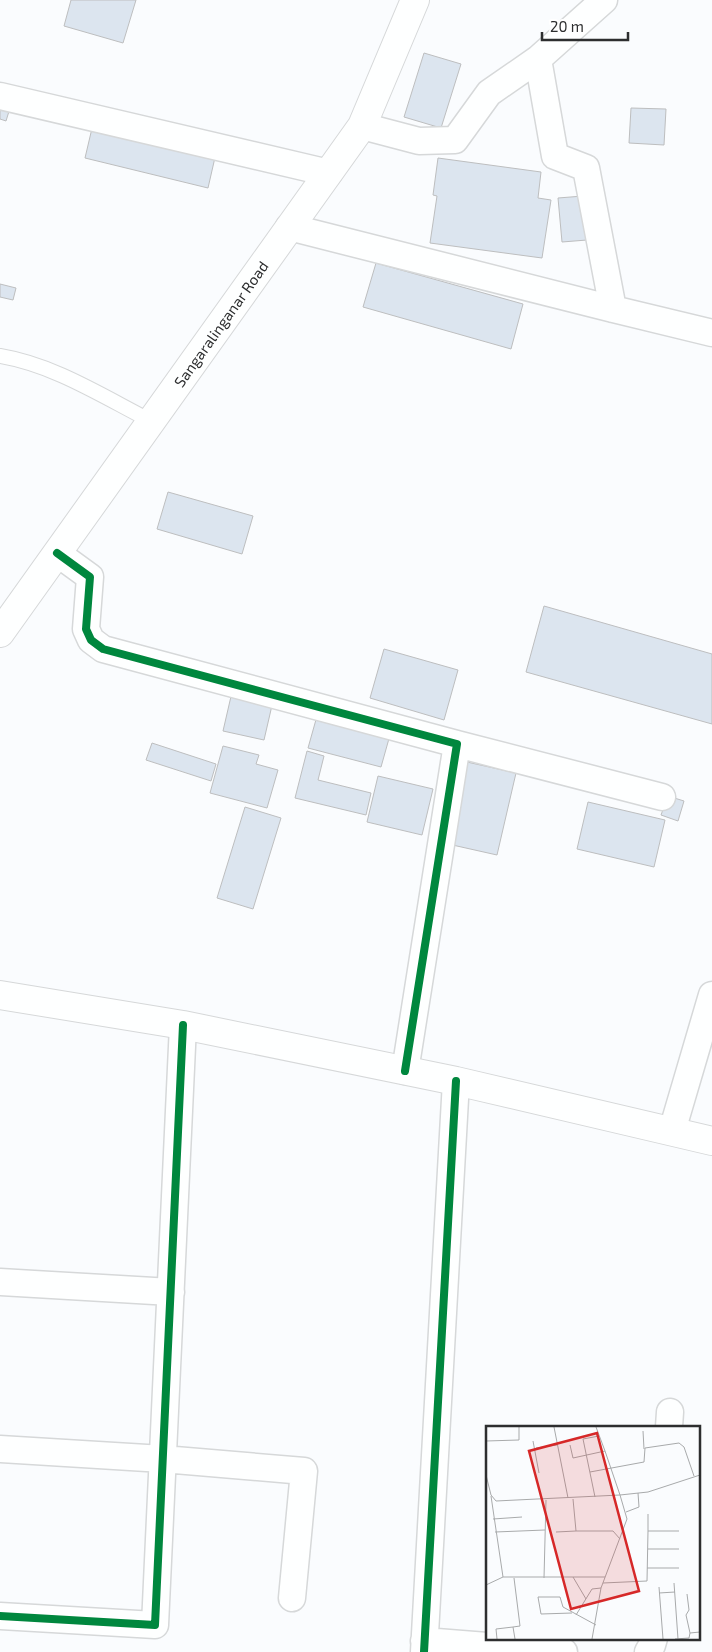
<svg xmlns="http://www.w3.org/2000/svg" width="712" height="1652" viewBox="0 0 712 1652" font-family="'Exo 2',sans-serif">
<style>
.building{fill:#dce5ef;stroke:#bdbebf}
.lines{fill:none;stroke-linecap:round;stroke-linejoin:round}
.service-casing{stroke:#d6d8d9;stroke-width:16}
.minor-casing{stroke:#d6d8d9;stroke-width:29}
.secondary-casing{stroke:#d6d8d9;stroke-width:30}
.service{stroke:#feffff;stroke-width:14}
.minor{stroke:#feffff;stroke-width:26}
.secondary{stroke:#feffff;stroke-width:28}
.cycleway-casing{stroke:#fff;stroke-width:11}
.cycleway{stroke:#00873e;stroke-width:8}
.labels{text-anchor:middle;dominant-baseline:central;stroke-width:4;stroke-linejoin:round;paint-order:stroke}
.street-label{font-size:15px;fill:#2d2e2f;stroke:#fff}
.inset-road{fill:none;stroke:#a8aaab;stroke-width:1}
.view{fill:#d62828;fill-opacity:0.15;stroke:#d62828;stroke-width:2.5}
.inset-edge{fill:none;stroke:#2d2e2f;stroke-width:2.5}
</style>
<rect width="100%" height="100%" fill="#fafcfe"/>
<path class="building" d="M71,0H136L123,43L64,26Z
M424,53L461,64L441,128L404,117Z
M0,105L10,108L6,121L0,119Z
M631,108L666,109L664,145L629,143Z
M93,124L216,153L208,188L85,158Z
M438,158L541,172L538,198L551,200L542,258L430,243L437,196L433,195Z
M583,196L587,240L562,242L558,198Z
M376,263L523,304L511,349L363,307Z
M0,284L16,288L13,300L0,297Z
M168,492L253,516L242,554L157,529Z
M544,606L712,654V724L526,672Z
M384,649L458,670L444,720L370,698Z
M232,692L273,701L264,740L223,731Z
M317,716L390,735L381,767L308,748Z
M152,743L216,764L211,781L146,760Z
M223,746L259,755L256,764L278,770L267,808L210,793Z
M307,751L324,756L318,780L371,793L366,815L295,798Z
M467,762L516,773L497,855L448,844Z
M378,776L433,789L422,835L367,822Z
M668,796L684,801L678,821L661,815Z
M588,802L665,820L654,867L577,849Z
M245,807L281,818L253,909L217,898Z"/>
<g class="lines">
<g class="service-casing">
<path id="service" d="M0,356C54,365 102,396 151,421"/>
</g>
<g class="minor-casing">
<path id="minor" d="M538,59L555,156L586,168L613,309
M0,96L329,173
M362,126L419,141L455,140L489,93L538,59L604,0
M289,227L613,309L712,333
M57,553L90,577L86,629L91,640L103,649L457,744L405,1071
M457,744L662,797
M672,1131L712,995
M0,1282L171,1292
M669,1427L670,1412
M0,1449L163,1459L304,1471L292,1598
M0,1616L155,1625L183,1025
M424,1641L564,1652
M424,1652L456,1081
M648,1652L652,1645L654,1638"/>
</g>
<g class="secondary-casing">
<g id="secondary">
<path id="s1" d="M0,633L362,126L415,0"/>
<path d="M0,995L183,1025L456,1081L712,1141"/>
</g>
</g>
<use href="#service" class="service"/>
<use href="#minor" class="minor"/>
<use href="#secondary" class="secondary"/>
<g class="cycleway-casing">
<path id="cycleway" d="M57,553L90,577L86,629L91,640L103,649L457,744L405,1071
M0,1616L155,1625L183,1025
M424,1652L456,1081"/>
</g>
<use href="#cycleway" class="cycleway"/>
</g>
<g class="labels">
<g class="street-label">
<text stroke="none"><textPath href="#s1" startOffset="380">Sangaralinganar Road</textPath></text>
</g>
</g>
<g transform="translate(486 1426)">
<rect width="214" height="214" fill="#fafcfe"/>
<path class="inset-road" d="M68,1L82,72M110,1L119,25M157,5L158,23M0,15L33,14V1M47,15L53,47M84,19L87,32L119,25L134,69L162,66L214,49M50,22L71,19M104,46L158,36L159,22L193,17L198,21L208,50M0,49L5,69L10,75L134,69L141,93L115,162L106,213M5,70L17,151M109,71L97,13L113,10M87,73L90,105H127L134,113M140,86L153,81L152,67M162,88V105M7,93L36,91M9,106L59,104M70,106L90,105M162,123H193M161,142H193M87,151L100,173M28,152L34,200L27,201L29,213M58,152L60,74M117,157L161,155L162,105H193M188,157L192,213M0,159L17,151H119M173,161L177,213M173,167L189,166M201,168L203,184L200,189L204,207M86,187L55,188L52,171H74L77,181L110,199M90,189L106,163L115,162M11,213L10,203L27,201M189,213L203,212L204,207L214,206"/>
<path class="view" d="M111,7L153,165L85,183L43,25Z"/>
<rect width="214" height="214" class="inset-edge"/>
</g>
<path d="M542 32v8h86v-8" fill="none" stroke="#2d2e2f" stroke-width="2.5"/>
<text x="550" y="32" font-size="15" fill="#2d2e2f" stroke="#ffffff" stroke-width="4" paint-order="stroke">20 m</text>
</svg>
